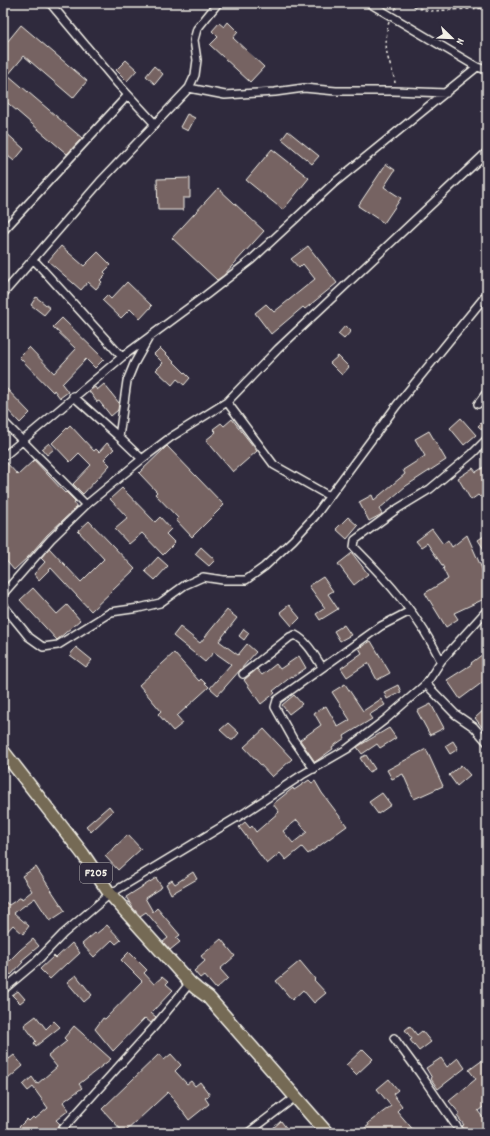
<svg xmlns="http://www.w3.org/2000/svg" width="490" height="1136" viewBox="0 0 490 1136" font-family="Dekko,sans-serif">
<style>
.building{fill:#766362;stroke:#f4f1e8;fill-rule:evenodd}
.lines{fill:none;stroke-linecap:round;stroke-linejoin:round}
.minor-casing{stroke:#f4f1e8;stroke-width:10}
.primary-casing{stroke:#f4f1e8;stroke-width:15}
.path{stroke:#f4f1e8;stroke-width:1.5;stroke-dasharray:3 3;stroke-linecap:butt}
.minor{stroke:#2f2a3d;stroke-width:7}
.primary{stroke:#746b55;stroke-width:12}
.labels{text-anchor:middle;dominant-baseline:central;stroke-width:4;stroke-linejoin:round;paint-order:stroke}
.shield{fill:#2f2a3d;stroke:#b9b5b5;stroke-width:1}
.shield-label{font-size:12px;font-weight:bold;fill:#f4f1e8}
</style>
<rect width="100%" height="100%" fill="#2f2a3d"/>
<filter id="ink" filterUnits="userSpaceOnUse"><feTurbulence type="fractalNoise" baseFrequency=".025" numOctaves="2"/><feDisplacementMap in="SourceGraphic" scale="8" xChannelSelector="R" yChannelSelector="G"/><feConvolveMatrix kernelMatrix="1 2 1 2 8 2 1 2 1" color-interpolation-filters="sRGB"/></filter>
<g filter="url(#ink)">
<path class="building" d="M228,22L238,32L233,38L264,67L250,82L210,45L218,37L212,31L219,23L224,27Z
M21,25L87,81L73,98L24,56L8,75L82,138L67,154L3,99V47Z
M126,60L137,70L127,81L116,70Z
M154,66L163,74L155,84L146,76Z
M187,114L195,118L188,131L180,127Z
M3,130L24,149L14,161L8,156L3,161Z
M288,131L319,156L312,164L282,139Z
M272,149L309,178L283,210L246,180Z
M386,164L395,170L384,187L401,198L384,223L358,206Z
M190,178V198H183V210H158L157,179Z
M218,188L264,231L223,276L217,280L172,238Z
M61,246L84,266L98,252L111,265L104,272L106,274L100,280L102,282L96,289L88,282L81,290L48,261Z
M308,246L337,283L305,309L303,307L271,334L255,313L266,304L274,312L315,279L303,264L299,268L291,259Z
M127,282L152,306L140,319L130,309L121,318L102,300L107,295L111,299Z
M36,297L50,308L44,315L31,305Z
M62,318L104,359L95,368L86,359L62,384L68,392L60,398L54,390L53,392L19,357L29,347L54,373L76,349L53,327Z
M345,326L351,331L344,339L338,334Z
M160,348L190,378L184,385L177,379L172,385L156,370L163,363L154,354Z
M338,356L349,367L342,375L330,363Z
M104,384L119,403L118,410L111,416L99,401L97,402L89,391L95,387L97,390Z
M3,385L30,413L20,423L3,405Z
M487,417V434L478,426Z
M461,418L476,435L464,445L450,428Z
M232,419L257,451L233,472L206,440L216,432L213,429L221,423L224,426Z
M70,425L94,451L96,449L99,452L107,443L114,449L104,459L110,465L83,494L73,484L91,465L79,453L70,462L52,443Z
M429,431L446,460L406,486L379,509L382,514L369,521L359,502L372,495L374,500L405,474L403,470L425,456L415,439Z
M49,443L54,449L47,455L42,449Z
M167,446L224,505L192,537L176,520L178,518L155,494L157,492L139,473Z
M34,460L65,493L66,492L76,502L74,503L77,507L47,535L28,557L14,570L3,557V462L5,461L18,475Z
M487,465V492L480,497L478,495L471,500L458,478L473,468L476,472Z
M122,488L155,522L160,517L171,529L166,534L175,543L163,555L142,533L129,544L115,529L128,518L110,499Z
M348,517L358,526L347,539L336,529Z
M89,521L135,569L91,611L51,568L39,580L34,574L45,562L41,558L49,548L81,582L104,559L78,531Z
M432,529L443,544L448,540L452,547L467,535L487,580V605L485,606L482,600L454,613L458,619L446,627L425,593L448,579L443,569L444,568L427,543L421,547L416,541Z
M487,534V554L478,540Z
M201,547L215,560L209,566L195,554Z
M352,553L368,574L354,585L338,564Z
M158,557L168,566L155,580L145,571Z
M323,577L333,591L328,594L338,609L320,620L316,614L325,608L309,586Z
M33,588L57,614L67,605L80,620L57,640L20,600Z
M289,605L300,618L292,626L280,612Z
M227,610L237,618L219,641L238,655L247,644L256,652L218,695L210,688L231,664L214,652L205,662L173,636L180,627L200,643Z
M344,625L351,635L340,641L334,631Z
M244,629L249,633L244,640L239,636Z
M371,641L390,673L377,680L368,663L347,677L341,668L362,653L359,648Z
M76,647L92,660L86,667L70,655Z
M174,653L199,681L201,679L209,687L177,716L183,723L173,731L158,714L161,711L139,685Z
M483,654L487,660V679L460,699L447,680L472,664L471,663Z
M299,656L306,668L293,677L292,676L273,691L275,693L261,704L244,680L257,669L262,675L276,664L280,669Z
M345,684L363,711L381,699L385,705L369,715L372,719L344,736L345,738L332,747L333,749L315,762L300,740L321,725L314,713L326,706L338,727L350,720L332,692Z
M398,685L401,692L387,699L384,692Z
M294,695L302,704L289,714L282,705Z
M431,704L444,728L430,735L417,711Z
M487,707V722L482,727L475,718Z
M228,723L239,733L233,740H231L220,730Z
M389,728L396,738L380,748L377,744L362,754L357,747Z
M264,729L292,759L272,777L244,747Z
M453,741L458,749L450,754L445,746Z
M426,749L443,786L414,799L403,774L392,779L387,770Z
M366,755L375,769L369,772L360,758Z
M461,765L470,775L457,786L449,775Z
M309,780L312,783L315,781L322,793L347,826L308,854L302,847L286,860L280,853L267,864L239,827L245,822L250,828L252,826L256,832L279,812L273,804L293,788L294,790ZM297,820L307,832L293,843L283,831Z
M382,793L391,805L378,814L369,802Z
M109,806L113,811L91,832L86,826Z
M128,835L141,849L118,870L105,856Z
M36,867L65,911L50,921L35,898L14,913L29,926L23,934L13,925L3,936V900L9,905L21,897L22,899L32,891L22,876Z
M193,872L197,879L171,894L166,884L172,880L175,884Z
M156,878L162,887L145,898L153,912L157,908L180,935L176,938L180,942L170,950L163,942L168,938L146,912L140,916L133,908L126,897Z
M107,925L121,940L116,944L112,940L94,957L82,944L95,933L96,934Z
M33,939L39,946L21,961L23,962L11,975L3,967V958L8,962L20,950Z
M221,939L235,956L220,969L228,978L216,989L204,975L200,978L194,971L205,961L201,956Z
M72,943L80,953L68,964L67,963L50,979L40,969L54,956L56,958Z
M129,952L147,970L144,973L154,984L162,977L168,982L166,984L173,990L151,1013L156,1017L151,1023L145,1018L113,1051L95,1029L103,1018L105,1019L142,981L121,960Z
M300,961L315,979L314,980L326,993L314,1003L303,990L292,1000L276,981Z
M76,975L92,995L84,1002L67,982Z
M18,991L25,999L20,1003L12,995Z
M36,1016L46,1029L54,1021L60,1027L36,1046L34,1043L36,1041L24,1025Z
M74,1026L111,1059L79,1084L82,1088L63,1102L69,1110L56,1120L60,1124L51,1133H21L17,1129L27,1119L29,1121L33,1117L35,1119L48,1108L33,1087L28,1091L23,1085L32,1077L37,1084L57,1067L48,1056L67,1041L64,1038Z
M410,1026L417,1035L422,1031L431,1042L419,1051L410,1040L412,1039L405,1030Z
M363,1049L373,1059L356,1075L346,1065Z
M3,1052L9,1059L14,1055L23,1066L8,1079L3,1073Z
M159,1054L164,1060L171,1054L181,1065L175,1071L187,1084L191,1081L195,1086L200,1082L210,1095L205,1098L209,1104L189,1120L168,1092L124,1133L102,1109Z
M487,1057V1104L478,1111L487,1123V1133H467L462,1126L464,1125L457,1116L460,1114L449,1101L476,1079L469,1070Z
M441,1058L447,1067L458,1058L465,1068L438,1089L431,1079L432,1078L426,1068Z
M389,1079L398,1090L393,1094L402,1106L397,1111L416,1133H358L369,1125L368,1123L391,1106L377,1089Z
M281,1121L290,1133H275L272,1129Z"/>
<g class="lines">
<g class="minor-casing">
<path id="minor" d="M50,3L117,83L155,124
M369,3L477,67L487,70
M189,88L225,95L275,92L304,88L336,91H394L446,93
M3,231L128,95
M34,260L122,357
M3,294L100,182L189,88L195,75L197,60L194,40L197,29L218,3
M73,396L119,437L142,459
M227,402L274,465L329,496
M478,404L487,392
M3,421L86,505
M119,437L127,381L134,364L148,339
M3,457L122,357L206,295L251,260L334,183L477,67
M3,594L51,539L86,505L142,459L171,437L227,402L278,349L487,152
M3,605L29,637L43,647L58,645L111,612L139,608L160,603L185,585L203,577L223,580H246L264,567L293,540L315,516L397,405L487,294
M441,661C419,616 389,582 354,547L355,540L397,509L430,489L472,454L487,439
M243,674L290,637L295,635C307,641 315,656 322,667
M426,684L455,714L474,727L487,742
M314,769L293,739L275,707L277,700L381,626L410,611
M3,990L35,963L63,934L110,894L246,812L302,775L347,749L386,719L426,684L441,661L487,610
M394,1038L419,1072L461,1133
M59,1133L154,1027L190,983
M248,1133L290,1101"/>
</g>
<g class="primary-casing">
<path id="primary" d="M3,751L83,854L110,894L190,983L197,989L208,997L327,1133"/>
</g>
<path class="path" d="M408,3L418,8L430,11L487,8
M395,10L399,3
M389,22C386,31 385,48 388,58C390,66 394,74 395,83"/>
<use href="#minor" class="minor"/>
<use href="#primary" class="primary"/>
</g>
</g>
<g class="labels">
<rect class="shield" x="80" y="863" width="32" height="20" rx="3"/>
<g class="shield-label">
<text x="96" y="873">F205</text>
</g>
</g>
<rect width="490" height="1136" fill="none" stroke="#2f2a3d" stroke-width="16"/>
<rect x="8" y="8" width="474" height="1120" fill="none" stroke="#f4f1e8" stroke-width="1.5" filter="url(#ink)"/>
<g transform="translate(452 38) rotate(113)" stroke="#2f2a3d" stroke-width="3" paint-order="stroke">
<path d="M0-3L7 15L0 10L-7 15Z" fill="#f4f1e8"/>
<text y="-6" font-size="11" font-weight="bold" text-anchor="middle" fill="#f4f1e8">N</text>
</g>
</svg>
